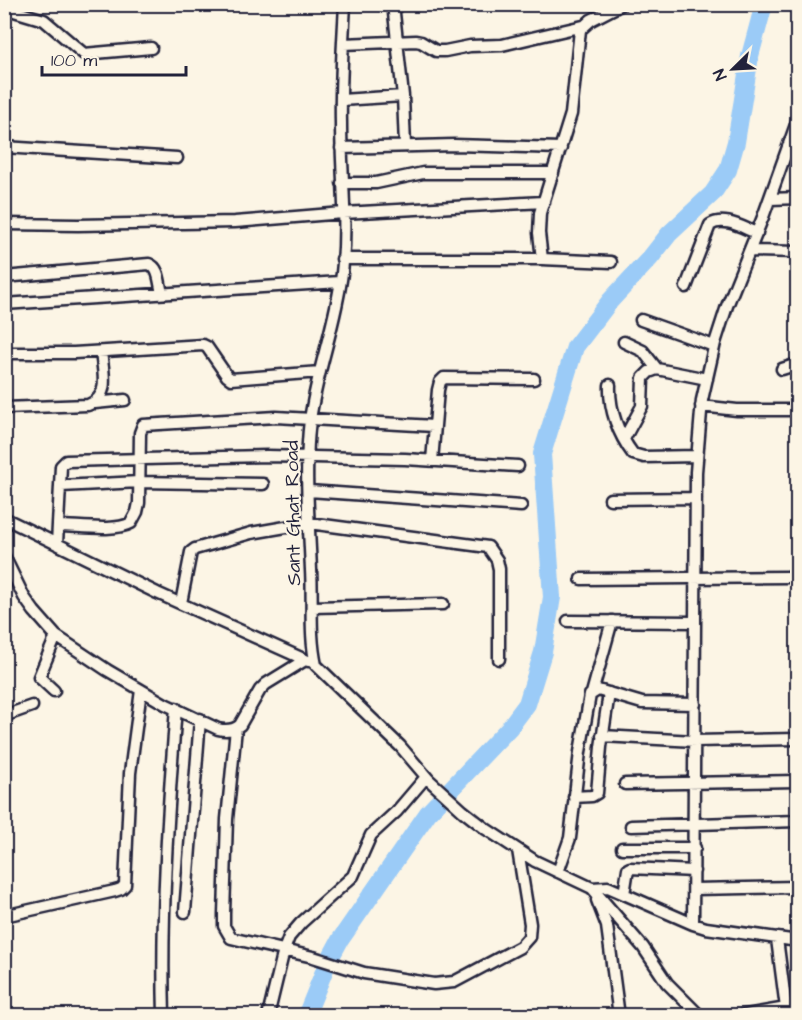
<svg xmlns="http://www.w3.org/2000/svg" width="802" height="1020" viewBox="0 0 802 1020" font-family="'Architects Daughter',sans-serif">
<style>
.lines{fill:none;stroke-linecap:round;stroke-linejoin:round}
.river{stroke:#9bcbf7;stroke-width:18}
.minor-casing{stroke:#22223b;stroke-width:15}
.minor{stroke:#fcf5e5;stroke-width:10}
.labels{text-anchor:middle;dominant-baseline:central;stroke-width:4.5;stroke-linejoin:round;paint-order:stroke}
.street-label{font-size:20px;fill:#22223b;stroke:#fcf5e5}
</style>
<rect width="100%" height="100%" fill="#fcf5e5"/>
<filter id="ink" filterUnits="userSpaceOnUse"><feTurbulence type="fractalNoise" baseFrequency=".0167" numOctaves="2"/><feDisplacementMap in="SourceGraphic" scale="12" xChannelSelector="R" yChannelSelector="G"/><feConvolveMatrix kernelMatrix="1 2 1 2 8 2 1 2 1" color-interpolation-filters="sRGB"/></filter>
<g filter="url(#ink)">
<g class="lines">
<path class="river" d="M306,1016L327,964L340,940L428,813L509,728L527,704L543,652L552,597L542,454L575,347L610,301L651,257L669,234L713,193L728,170L736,142L750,56L764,4"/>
<g class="minor-casing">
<path id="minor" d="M345,4C343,44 340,83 341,123C341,172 348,223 342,273C336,323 317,370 310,420C304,469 309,521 311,570C313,602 309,634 316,665L400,746L429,780L463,811L486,829L535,861L592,888L643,947L667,983L700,1016
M393,4L403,96L405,146
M4,8L44,20L84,54L151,48
M343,44L416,41L421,42L436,51H445L470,46L502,45L583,26
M341,100L403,96
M4,147L177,158
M341,148L454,145L561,148
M342,183H376L423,173H553
M770,199L798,198
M4,224L78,225L235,222L343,213L544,202
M750,251L798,252
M342,259H542L611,262
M542,259L539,233L540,213L571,114L580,30L591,20L622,4
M4,277L149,264C160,268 159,283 162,293
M686,287L710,225C724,216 743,228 757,233
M4,304L340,282
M641,320L714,346
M624,342L643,351L657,369L707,379
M4,353H74L203,345L207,347L227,376L231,379L320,372
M782,369L798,364
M610,385C609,409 618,434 633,454L644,457L697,456
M95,403L125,400
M701,406L737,410H792
M4,408L88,405C111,397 103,372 101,352
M624,439L642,406L643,378L649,372L657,369
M432,461L438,390L440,382L444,378L534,379
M61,486L139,482L263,484
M309,491L521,506
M610,499L696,498
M4,518L157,593L308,661
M59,526C78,526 115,532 131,523L137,512L139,503L140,433L143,425L276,417L434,426
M57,544L61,466L66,461L267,456L405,459L518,466
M4,556L24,597L34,611L56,636L107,670L165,704L218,729C226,731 234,730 240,725L260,690L266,684L305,660
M581,579L790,577
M181,603L191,552L195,549L251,533L309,523L488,547L497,560L499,569V659
M312,607L443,604
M568,621L695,622
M54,691L39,677L56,636
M592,693L612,621
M4,716L32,706
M236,728L227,819L224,914V926L231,938L313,957L364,973L434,984L454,982L520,947L529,937L530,924L518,850
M602,736L695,741L798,739
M625,784L798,781
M574,797L592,796L597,793L601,747L609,693
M631,826L798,821
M622,848H695
M558,872L570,838L580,752L590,695L598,690L642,703L695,704
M592,888L608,887L693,924L706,928L798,941
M694,889L798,887
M624,894L628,869L630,868L694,871
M597,900L607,926L619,1016
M185,912L200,719
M4,916L115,891L121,889L125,885L130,773L141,690
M693,924L696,472L702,400L715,343L727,306L763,217L798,119
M777,939L786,1008
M164,1016C161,913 168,811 176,708
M268,1016L284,950L289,937L301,923L353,876L371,835L397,811L426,777
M740,1016L798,1006"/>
</g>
<use href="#minor" class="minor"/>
</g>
</g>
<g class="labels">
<g class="street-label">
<text transform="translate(293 513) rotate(-91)">Sant Ghat Road</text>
</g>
</g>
<rect width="802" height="1020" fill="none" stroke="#fcf5e5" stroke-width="24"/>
<rect x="12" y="12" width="778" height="996" fill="none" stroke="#22223b" stroke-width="2" filter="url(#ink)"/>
<g transform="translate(733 69) rotate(246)" stroke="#fcf5e5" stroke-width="4.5" paint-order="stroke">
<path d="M0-4.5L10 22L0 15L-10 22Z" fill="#22223b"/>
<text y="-9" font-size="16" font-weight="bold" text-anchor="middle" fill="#22223b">N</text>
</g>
<path d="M42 66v9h144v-9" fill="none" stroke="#22223b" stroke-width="3"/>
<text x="51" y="66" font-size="18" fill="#22223b" stroke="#fcf5e5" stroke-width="4.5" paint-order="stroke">100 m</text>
</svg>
